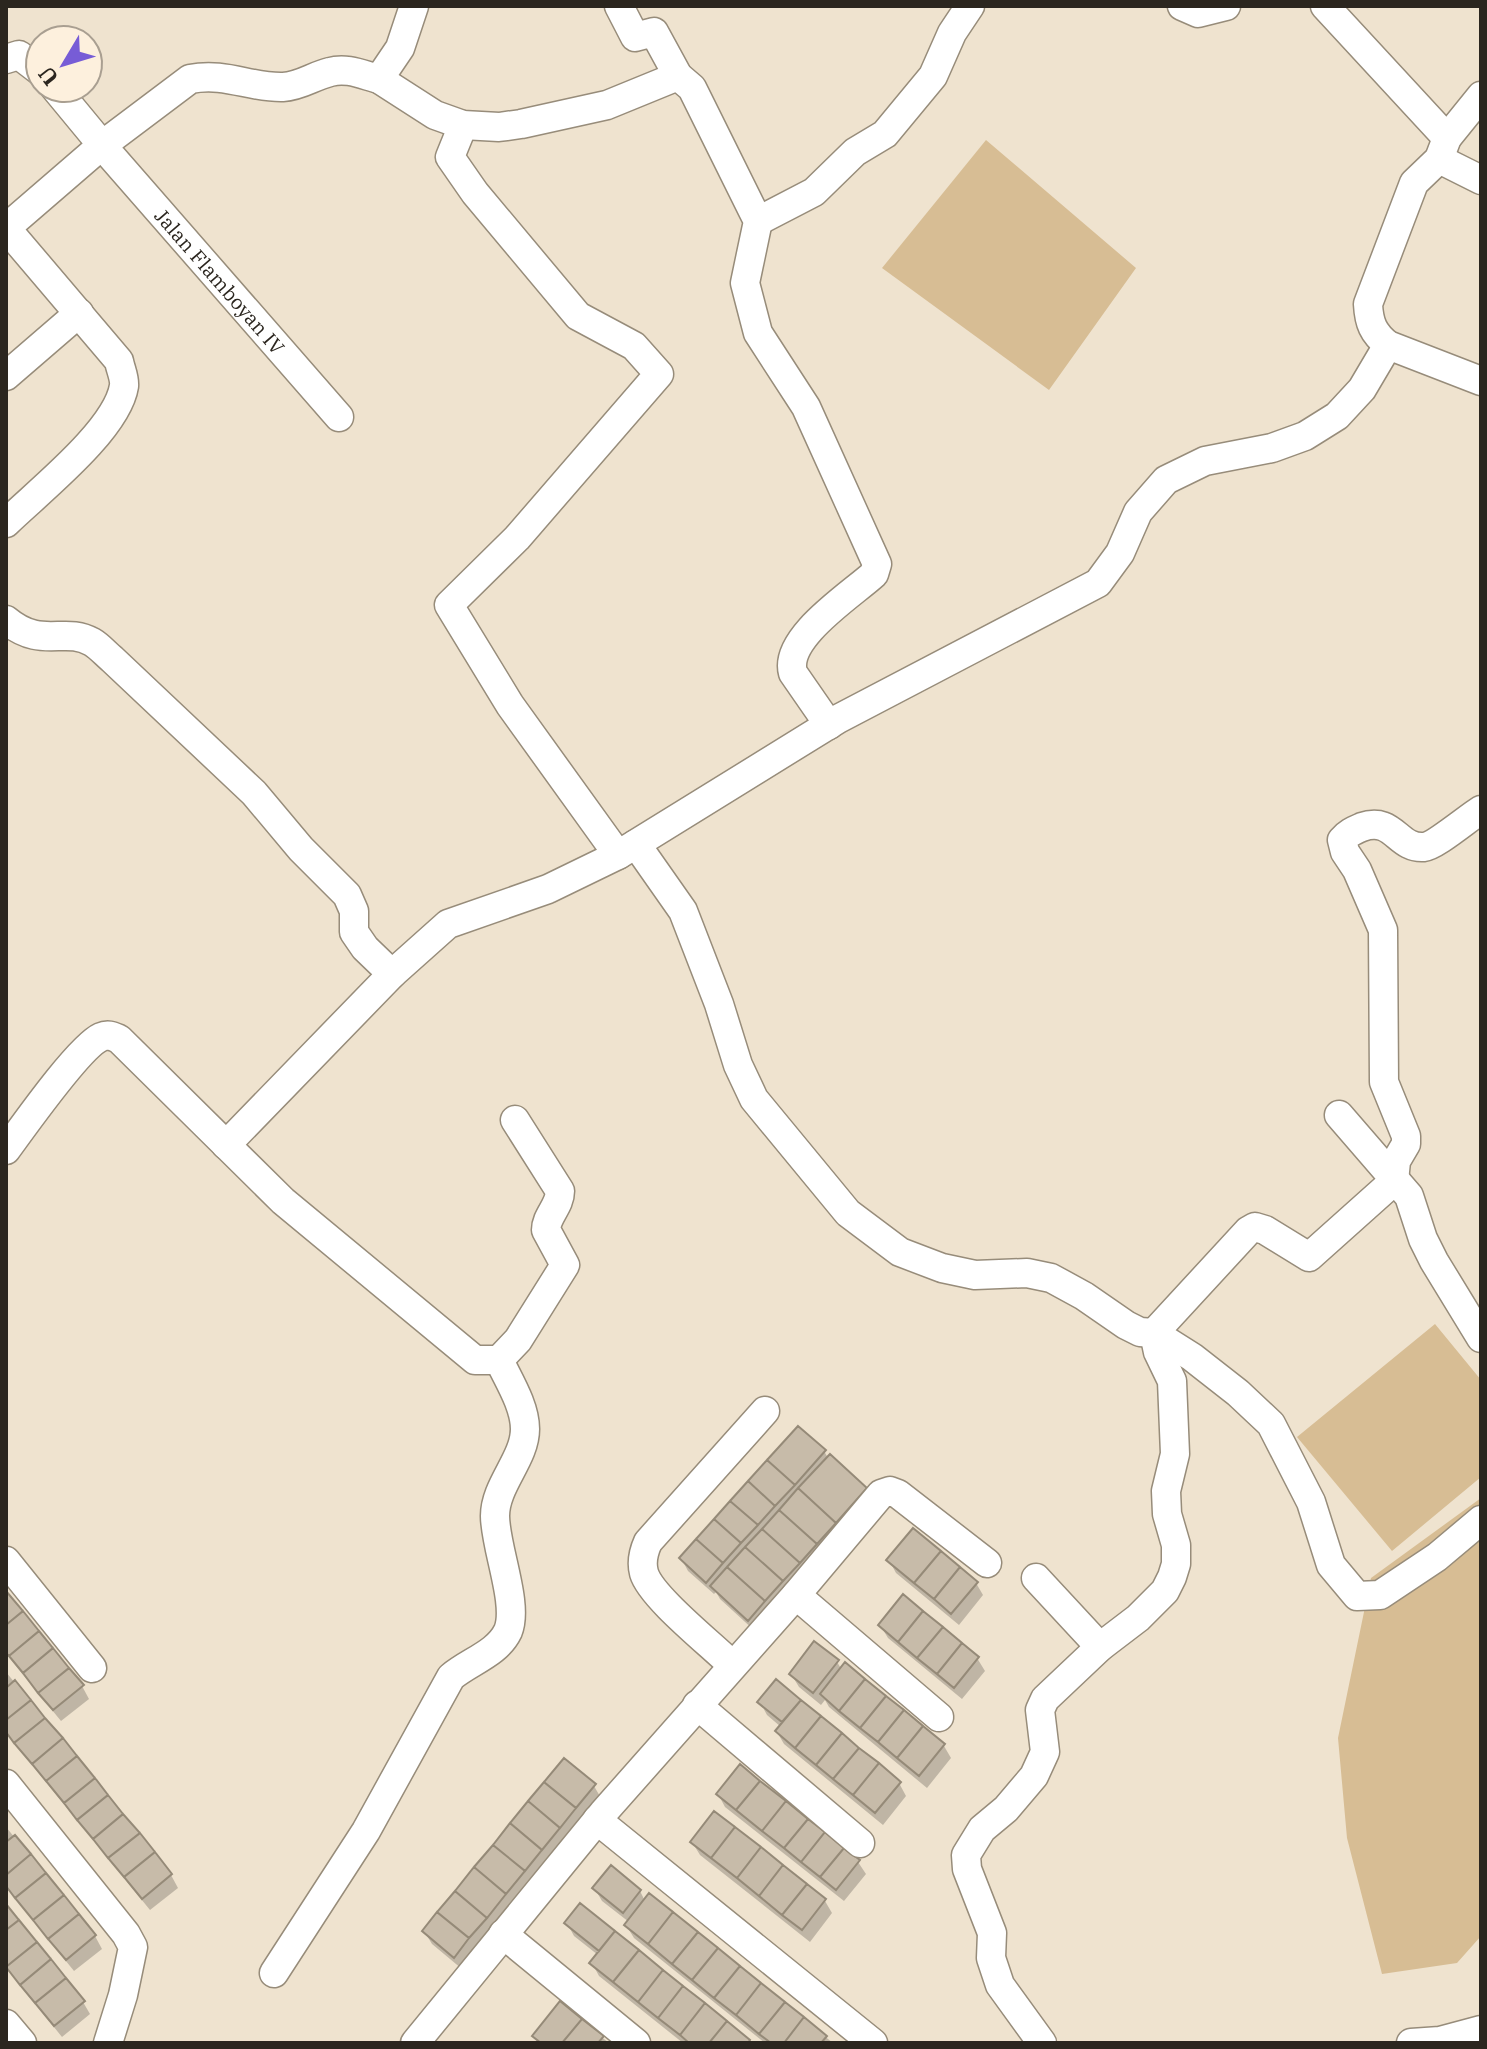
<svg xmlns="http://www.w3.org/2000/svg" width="1487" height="2049" viewBox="0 0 1487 2049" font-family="'IBM Plex Serif',serif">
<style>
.green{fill:#d7bd94}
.shadow{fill:#0003}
.building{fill:#c7bba9;stroke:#958a78;stroke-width:2}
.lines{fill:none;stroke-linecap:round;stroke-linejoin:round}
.street-casing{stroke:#978c7a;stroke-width:31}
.street{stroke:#fff;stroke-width:28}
.labels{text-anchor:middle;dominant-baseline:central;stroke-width:6;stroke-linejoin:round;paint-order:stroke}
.street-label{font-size:20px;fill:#2b261f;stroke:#fdf0dd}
</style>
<rect width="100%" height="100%" fill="#efe3cf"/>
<path class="green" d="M986,140L1136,268L1049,390L882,268Z
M1435,1324L1481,1380V1477L1392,1551L1297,1437Z
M1481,1498V1936L1457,1963L1382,1974L1347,1838L1338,1738L1371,1578Z"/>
<path class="shadow" d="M824,1451L828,1458L830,1456L866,1489L873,1502L756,1632L720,1599L716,1592L714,1594L688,1571L681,1558Z
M889,1560L976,1583L983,1595L959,1625L896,1573Z
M6,1594L82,1686L89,1699L61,1721L6,1654Z
M880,1625L977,1658L985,1671L962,1699L888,1638Z
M837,1662L842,1670L846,1665L944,1746L951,1758L927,1788L829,1707L825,1700L821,1705L799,1687L791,1674Z
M6,1672L171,1875L178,1888L150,1910L6,1733Z
M776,1682L899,1783L906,1796L883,1825L784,1744L777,1732L781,1727L767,1715L760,1702Z
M594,1786L601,1798L462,1969L432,1944L424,1931Z
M718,1794L858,1862L866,1874L844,1901L725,1807Z
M715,1814L825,1901L832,1913L810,1942L700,1855L692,1842Z
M6,1827L95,1936L102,1949L74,1971L6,1887Z
M595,1889L640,1891L645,1901L650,1896L833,2043H765L634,1938L626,1925L629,1922L602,1901Z
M581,1906L751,2043H683L599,1976L592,1963L598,1955L574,1936L567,1923Z
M6,1907L83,2002L90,2014L62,2037L6,1968Z
M560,2004L609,2043H538L534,2036Z"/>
<path class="building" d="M798,1426L826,1450L795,1485L767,1460Z
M830,1454L867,1488L836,1523L798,1488Z
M767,1460L795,1485L775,1506L748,1481Z
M748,1481L775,1506L758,1525L730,1501Z
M798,1488L836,1523L817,1544L779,1510Z
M730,1501L758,1525L741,1543L714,1519Z
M779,1510L817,1544L800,1563L762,1529Z
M714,1519L741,1543L723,1563L696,1539Z
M913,1528L941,1551L914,1583L886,1560Z
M762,1529L800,1563L783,1581L745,1547Z
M696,1539L723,1563L706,1583L679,1558Z
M745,1547L783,1581L765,1601L727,1567Z
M941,1551L960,1567L934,1599L914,1583Z
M727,1567L765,1601L748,1621L710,1586Z
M960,1567L978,1582L951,1614L934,1599Z
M6,1591L23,1611L6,1625Z
M903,1594L923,1611L898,1642L878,1625Z
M23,1611L39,1631L9,1656L6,1653V1625Z
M923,1611L943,1627L917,1658L898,1642Z
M943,1627L962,1643L937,1674L917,1658Z
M39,1631L53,1648L23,1673L9,1656Z
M814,1641L839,1660L813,1693L789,1674Z
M962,1643L979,1657L954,1688L937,1674Z
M53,1648L69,1668L38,1693L23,1673Z
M845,1662L865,1679L839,1711L820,1694Z
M69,1668L84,1685L53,1710L38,1693Z
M776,1679L801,1700L782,1722L757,1702Z
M865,1679L886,1696L860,1728L839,1711Z
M15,1680L31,1700L6,1720V1688Z
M886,1696L904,1710L878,1742L860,1728Z
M31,1700L45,1718L14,1743L6,1732V1720Z
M801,1700L821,1716L795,1748L775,1731Z
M904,1710L923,1726L897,1758L878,1742Z
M821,1716L842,1733L816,1765L795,1748Z
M45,1718L63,1738L32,1764L14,1743Z
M923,1726L945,1744L919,1776L897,1758Z
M842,1733L859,1748L833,1779L816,1765Z
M63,1738L77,1756L46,1781L32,1764Z
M859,1748L879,1763L853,1795L833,1779Z
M77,1756L95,1778L64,1803L46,1781Z
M564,1758L596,1784L576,1808L544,1782Z
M879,1763L901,1782L875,1813L853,1795Z
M740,1764L760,1781L736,1810L716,1794Z
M95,1778L108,1795L77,1820L64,1803Z
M760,1781L786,1801L762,1831L736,1810Z
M544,1782L576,1808L560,1828L528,1801Z
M108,1795L123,1814L93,1839L77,1820Z
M528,1801L560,1828L542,1850L510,1823Z
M786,1801L808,1819L784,1848L762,1831Z
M714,1811L735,1827L711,1858L690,1842Z
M123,1814L140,1833L108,1858L93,1839Z
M808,1819L825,1832L801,1862L784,1848Z
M510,1823L542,1850L525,1871L493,1845Z
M735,1827L761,1847L737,1878L711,1858Z
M825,1832L844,1848L820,1877L801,1862Z
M140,1833L155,1852L124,1877L108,1858Z
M15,1835L31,1854L6,1875V1842Z
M493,1845L525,1871L506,1894L474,1867Z
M761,1847L783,1865L759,1896L737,1878Z
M844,1848L860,1860L836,1890L820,1877Z
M155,1852L172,1874L142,1899L124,1877Z
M31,1854L46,1873L15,1898L6,1886V1875Z
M611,1865L641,1890L623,1913L592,1888Z
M783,1865L807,1884L782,1915L759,1896Z
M474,1867L506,1894L487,1918L455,1891Z
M46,1873L64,1895L33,1920L15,1898Z
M807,1884L826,1899L802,1930L782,1915Z
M455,1891L487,1918L469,1938L437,1912Z
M649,1893L673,1912L648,1944L624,1925Z
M64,1895L79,1914L48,1939L33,1920Z
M580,1903L615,1931L599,1951L564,1923Z
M6,1904L19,1920L6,1930Z
M437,1912L469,1938L454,1958L422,1931Z
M673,1912L698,1932L672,1964L648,1944Z
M79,1914L96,1935L66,1960L48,1939Z
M19,1920L37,1942L6,1967V1930Z
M615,1931L639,1950L613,1982L589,1963Z
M698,1932L718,1948L692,1980L672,1964Z
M37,1942L51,1959L20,1985L6,1967Z
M718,1948L740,1966L714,1998L692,1980Z
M639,1950L663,1970L638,2002L613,1982Z
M51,1959L66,1978L35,2003L20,1985Z
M740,1966L761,1983L736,2015L714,1998Z
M663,1970L683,1986L658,2018L638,2002Z
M66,1978L85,2001L54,2026L35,2003Z
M761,1983L785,2002L759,2034L736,2015Z
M683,1986L705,2003L680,2035L658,2018Z
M560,2001L582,2019L562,2043H541L532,2036Z
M785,2002L804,2017L784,2043H771L759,2034Z
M705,2003L727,2021L709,2043H689L680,2035Z
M804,2017L827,2036L821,2043H784Z
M582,2019L604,2036L598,2043H562Z
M727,2021L750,2040L748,2043H709Z"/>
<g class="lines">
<g class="street-casing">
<g id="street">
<path d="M619,6L635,37L654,32L678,76L692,88L752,209L758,221L745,283L758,333L806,407L877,564L874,574C851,595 783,638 793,673L829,725"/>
<path d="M1182,6L1198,13L1226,6"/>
<path d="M1325,6L1447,138"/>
<path d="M6,59L19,55L40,71"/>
<path d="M379,79L435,115L463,125L499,127L521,124L607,105L678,76"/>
<path id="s1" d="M55,88L112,157L339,417"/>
<path d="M1481,96L1447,138L1439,159L1414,183L1368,304C1369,323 1373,333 1388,345L1481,381"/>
<path d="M463,125L450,157L475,193L578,316L634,346L659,374L517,538L449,605L510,705L618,855"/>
<path d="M1439,159L1481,180"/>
<path d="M758,221L814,192L855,152L885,134L933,76L952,33L970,6"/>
<path d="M6,228L101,146L190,79C226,72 250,88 283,87C301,86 313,76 330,72C347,67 363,75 379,79L400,48L414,6"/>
<path d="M6,376L79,313"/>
<path d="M6,523C39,491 117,430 124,386C125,378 120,368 119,361L6,228"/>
<path d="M6,620C42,650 64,626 92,642C99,646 106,654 112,659L254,793L301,849L347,895L354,911V932L365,948L392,974"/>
<path d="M636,844L683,911L719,1004L738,1065L754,1099L848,1213L900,1252L942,1268L975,1275L1027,1273L1051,1278L1084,1296L1126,1325L1140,1332L1154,1333L1192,1357L1238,1393L1271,1424L1311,1502L1331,1565L1357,1596L1380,1595L1437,1557L1481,1520"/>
<path d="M1339,1115L1409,1196L1423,1239L1434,1261L1481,1338"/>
<path d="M226,1145L392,974L448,924L548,889L618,855L838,719L1098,583L1120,553L1138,512L1166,480L1205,461L1272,448L1305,436L1337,416L1362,389L1388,345"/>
<path d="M6,1150C23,1127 79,1047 101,1037C108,1034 112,1036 119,1039L283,1201L475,1360H499L518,1340L565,1265L546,1230C546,1216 560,1206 560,1191L515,1120"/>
<path d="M6,1561L92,1668"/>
<path d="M1036,1578L1100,1647"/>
<path d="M796,1595L939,1717"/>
<path d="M732,1665C712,1645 651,1597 644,1573C641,1562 643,1553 648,1542L765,1411"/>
<path d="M697,1705L860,1843"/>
<path d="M6,1784L126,1934L133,1947L123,1995L108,2043"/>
<path d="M597,1820L873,2043"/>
<path d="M503,1934L636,2043"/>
<path d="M274,1973L366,1831L451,1677C470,1661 497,1654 508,1631C519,1604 495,1547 495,1516C495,1485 525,1459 525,1429C525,1406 509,1381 499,1360"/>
<path d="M6,2024L22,2043"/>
<path d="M415,2043L603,1813L796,1595L881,1494L890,1491L898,1494L987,1563"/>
<path d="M1042,2043L1000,1985L991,1958L992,1933L967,1869L966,1855L982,1829L1006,1809L1034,1776L1045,1752L1040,1710L1045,1699L1100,1647L1138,1618L1165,1591L1172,1577L1176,1564V1545L1167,1514L1166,1491L1175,1454L1172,1381L1158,1352L1154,1333L1248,1231L1255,1227L1265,1230L1309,1257L1394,1181L1396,1161L1406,1144V1136L1384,1082L1383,930L1357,870L1345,852L1342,840C1348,833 1353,831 1362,827C1394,816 1397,849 1424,847C1435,846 1468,818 1481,810"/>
<path d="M1411,2043L1440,2041L1481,2030"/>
</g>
</g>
<use href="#street" class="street"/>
</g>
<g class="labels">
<g class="street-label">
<text stroke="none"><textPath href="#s1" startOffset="254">Jalan Flamboyan IV</textPath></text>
</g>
</g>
<rect width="1487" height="2049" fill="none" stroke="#2b261f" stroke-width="16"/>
<g transform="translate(64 64) rotate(232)"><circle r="38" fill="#fdf0dd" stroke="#a99f91" stroke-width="2"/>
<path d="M0-6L14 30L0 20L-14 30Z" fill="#775cd6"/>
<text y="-12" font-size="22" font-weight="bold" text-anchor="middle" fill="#2b261f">U</text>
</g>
</svg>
